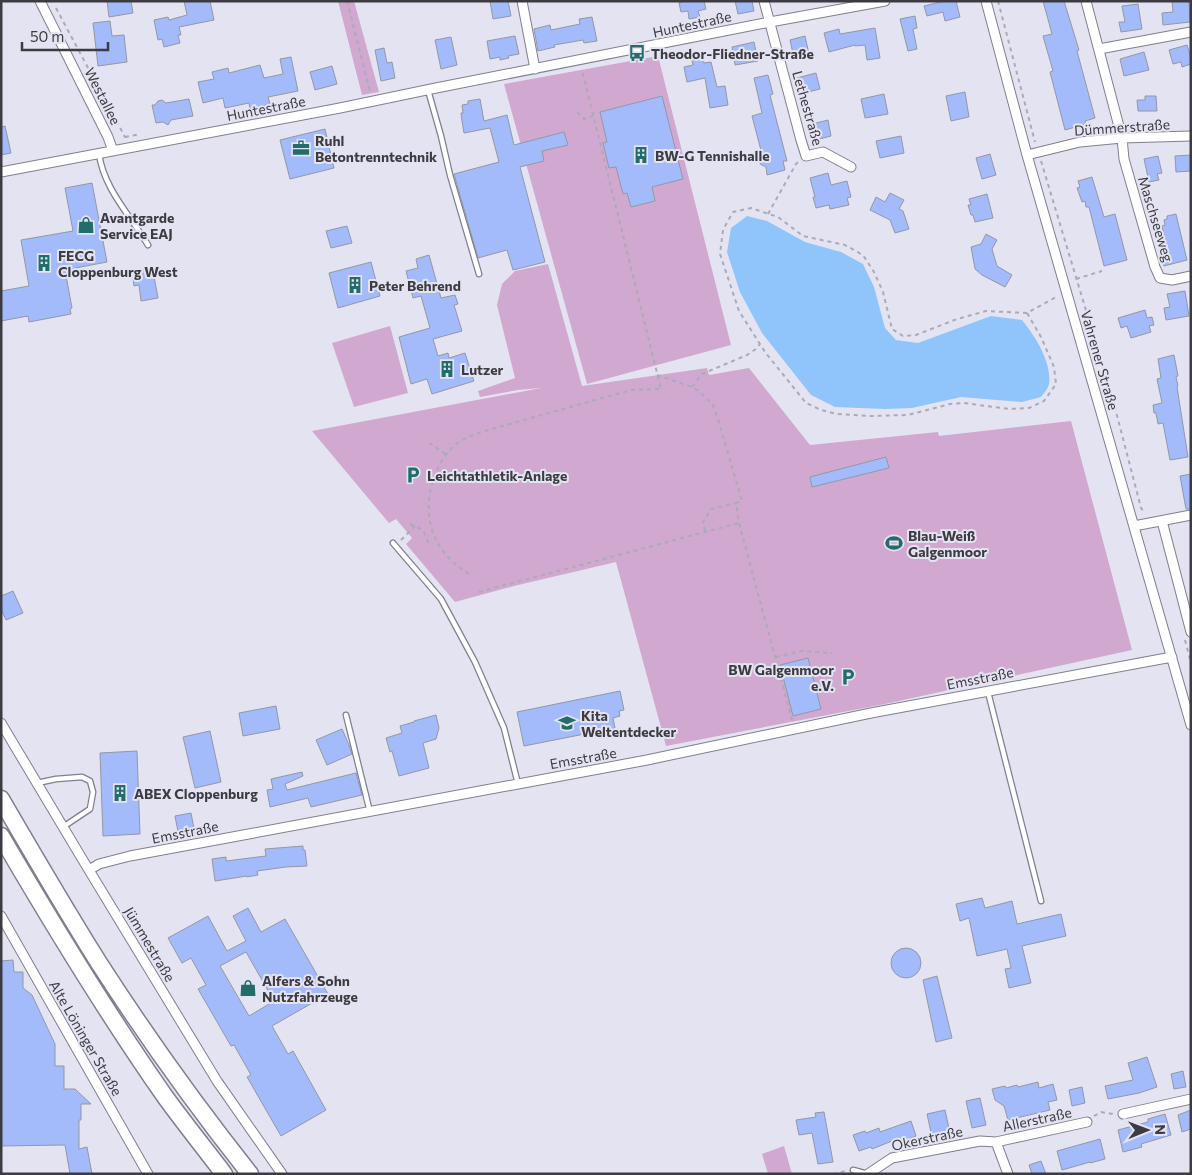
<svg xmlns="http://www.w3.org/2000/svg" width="1192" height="1175" viewBox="0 0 1192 1175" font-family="Commissioner,sans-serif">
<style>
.green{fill:#d1a9d0}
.water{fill:#8fc5fb}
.building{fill:#a3bafb;stroke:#9398a6;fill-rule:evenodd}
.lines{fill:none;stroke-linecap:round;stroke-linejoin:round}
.lane-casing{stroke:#807f8d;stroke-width:7}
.street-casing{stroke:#807f8d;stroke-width:11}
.highway-casing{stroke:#807f8d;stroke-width:19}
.path{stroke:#abaab6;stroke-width:2;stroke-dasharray:4 4;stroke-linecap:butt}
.lane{stroke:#fff;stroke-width:4.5}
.street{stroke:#fff;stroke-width:9}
.highway{stroke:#fff;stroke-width:16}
.labels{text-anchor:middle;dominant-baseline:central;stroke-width:4;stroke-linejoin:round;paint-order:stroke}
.street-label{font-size:14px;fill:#3c3b41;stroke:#e4e3f2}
.poi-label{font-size:14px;font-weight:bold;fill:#3c3b41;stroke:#e4e3f2;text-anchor:start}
</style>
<rect width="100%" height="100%" fill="#e4e3f2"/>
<path class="green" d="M338,1H354L379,92L362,95Z
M658,56L731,345L587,384L504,84Z
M548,264L582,386L707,368L709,375L749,368L810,445L938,432L939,436L1071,421L1132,650L885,704L666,746L616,562L514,586L455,602L406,544L412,538L396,519L389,523L312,431L541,388L518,390L480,397L478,391L515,378L497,305L502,284L515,271Z
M390,326L408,393L354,407L332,343Z
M784,1146L792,1174H768L762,1154Z"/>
<path class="water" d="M747,216L767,221L805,242L841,252L863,264L874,287L885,328L896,340L918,343L991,316L1022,320C1035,336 1052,362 1049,384C1048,389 1044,393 1041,397L1022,402L961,397L912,408L885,409L835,407L811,395L762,333L740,292L727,252L731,228Z"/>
<path class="building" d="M107,1H131L133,13L109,17Z
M184,1H210L214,20L179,27L181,35H178L180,43L164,47L162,39L158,40L154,20L168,17L169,20L187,15Z
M490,1H508L511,16L493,19Z
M685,1H704L706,9L698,11L700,17L689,19L688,11L681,12L679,3Z
M735,1H752L754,11L738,14Z
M940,1H956L960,17L945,21L943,12L927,16L924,6L941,2Z
M1043,1H1064L1079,50L1077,51L1095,118L1085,121L1086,124L1065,130L1050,72L1053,71L1043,36L1052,34Z
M1172,1H1189L1190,22L1163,25L1162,13L1173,12Z
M1138,4L1142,29L1121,32L1119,22H1125L1122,6Z
M915,16L917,28L913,29L917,49L908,51L900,19Z
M592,17L597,41L584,43L583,40L554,45L555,47L538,51L534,29L550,25L551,30L580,24L579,19Z
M110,21L112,36L124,35L127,62L98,66L93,23Z
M875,28L880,58L867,60L865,45L855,46V45L829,52L824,33L839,29L840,34Z
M515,36L519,54L508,56L509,58L500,60V57L490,59L487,41Z
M805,36L809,54L794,58L790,40Z
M451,37L457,65L441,69L435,40Z
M754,42L758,61L735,65L732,47Z
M1187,45L1191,58V64L1182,67L1181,62L1173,64L1169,50Z
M384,48L387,63L392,62L395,78L381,81L375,50Z
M1144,52L1149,70L1124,76L1120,59Z
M291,57L298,91L268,97L270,104L250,109L249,103L225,108L223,98L203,103L198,82L214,79L212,72L228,68L229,73L260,65L264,78L283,74L280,59Z
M703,58L704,63L711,62L717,87L725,86L728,105L710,108L705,78L687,82L684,67L693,65L692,61Z
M332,66L337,84L315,90L310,72Z
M816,73L820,89L800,94L797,78Z
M768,75L773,94L770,95L787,161H783L785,170L767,175L766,167L760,164L763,158L752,116L762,113L754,78Z
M965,92L969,117L951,121L946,96Z
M884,94L888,114L865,118L861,99Z
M662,96L683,179L652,187L655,201L631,207L627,193L623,194L616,167L609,168L603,143L607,142L600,112Z
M1145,96H1156L1157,111H1138L1137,100H1145Z
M189,99L193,116L171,120L168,125L163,122L156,123L152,105H155L158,101L162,100L166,103Z
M480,99L484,121L507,115L514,145L564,132L568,145L542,151L544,161L520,167L545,262L513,270L507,250L478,258L454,174L499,162L490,128L464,133L462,121L461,113H463L462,105L468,104V101Z
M828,120L831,136L812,141L808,125Z
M5,126L11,153L1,155V127Z
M325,129L334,168L290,179L280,140Z
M901,136L904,153L880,158L876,141Z
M990,154L996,175L982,179L976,158Z
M1191,155V171L1176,172L1175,156Z
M1158,156L1162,173L1157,174L1159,180L1149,182L1144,159Z
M828,173L831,185L847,181L851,197L847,198L849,205L830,209L829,205L816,208L813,197H815L810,178Z
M1092,177L1104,217L1115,214L1127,260L1104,266L1089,207H1086L1085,201L1082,202L1077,188L1080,187L1078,181Z
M92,183L107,262L65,270L72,308L70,309L71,314L29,322L28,316L1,321V291L29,286L21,240L73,231L65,188Z
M890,193L904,200L899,209L903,211L909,229L895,233L890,220L870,210L876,197L885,202Z
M987,194L993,218L975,222L973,215H971L968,205H971L969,199Z
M1176,214L1187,260L1164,266L1160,251L1167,249L1162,226L1165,225L1164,220L1167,219V216Z
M347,226L352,243L331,248L326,231Z
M986,234L997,240L992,249L997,266L1012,275L1005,287L982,275L975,269L971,247L981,244Z
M429,255L441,298L455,295L458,304L454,305L462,331L433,339L438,356L448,353L449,358L465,353L474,381L432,394L427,379L411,384L399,337L430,328L421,296L413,298L406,271L418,268L416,259Z
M371,262L380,296L338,308L329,273Z
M145,269V272L153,271L158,298L141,301L139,285L134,286L132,271Z
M1185,291L1189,316L1166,320L1164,308L1170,307L1167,294Z
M1145,310L1147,318L1152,317L1154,325L1149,326L1151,332L1131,338L1127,326L1121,328L1118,318Z
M1174,355L1178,376L1176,377L1178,386L1177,387L1188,457L1170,460L1163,423L1158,424L1156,413H1154L1153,405L1162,403L1157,379L1161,378L1158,359Z
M886,457L889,468L812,487L810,477Z
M1191,474V509H1186L1180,476Z
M13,591L23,613L6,620L1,609V596Z
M808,658L821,709L793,716L780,665Z
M620,691L624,710L619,711L620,716L613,718L615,728L524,746L517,712Z
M276,706L280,729L243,736L239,713Z
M436,715L439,728L436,739L423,743L429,768L399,776L392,751L390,752L386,738L402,733L400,726L414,722V721Z
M342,729L349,745L352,754L327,765L316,740Z
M210,731L221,782L195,788L183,737Z
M137,751L140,834L103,836L100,753Z
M302,772L303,776L285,784L287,790L356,773L362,795L311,807L308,798L270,807L267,790L273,789L271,779Z
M191,813L195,834L179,837L175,816Z
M303,846V850H305L307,866L286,867L257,871L258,875L247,877V876L215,881L212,859L226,857V861L266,856L265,849Z
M982,898L985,908L1012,901L1017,924L1061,914L1066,936L1022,946L1031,983L1009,988L1005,969L1011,968L1007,949L977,956L969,918L960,921L956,904Z
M248,908L261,932L285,919L328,994L272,1026L288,1054L293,1051L326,1110L281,1136L247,1077L251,1075L234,1045L231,1046L198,989L206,985L191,958L182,963L168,938L208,916L227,951L246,941L233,916ZM246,952L274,1001L249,1016L220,966Z
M891 963a15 15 0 1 1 30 0a15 15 0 1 1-30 0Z
M13,960L14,972H23V988L32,995L55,1044V1066H64V1089H75L91,1104H81V1120H79V1149L87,1147L92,1174H70L65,1145L1,1146V961Z
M937,976L952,1038L936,1042L923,980Z
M1147,1057L1157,1087L1139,1093L1108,1099L1105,1086L1133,1080L1128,1063Z
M1183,1071L1186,1087L1174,1089L1171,1074Z
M1038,1082L1039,1088L1053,1084L1057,1100L1048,1102L1050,1110L1008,1120L1004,1106L995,1100L992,1089L1005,1086L1006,1088L1017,1085L1018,1087Z
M1082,1087L1085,1103L1072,1106L1069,1090Z
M980,1098L986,1125L972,1128L966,1101Z
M945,1110L950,1133L932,1137L927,1114Z
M1191,1110V1129L1182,1132L1178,1115Z
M824,1112L833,1162L818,1164L812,1133L799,1135L796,1120L816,1117L815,1113Z
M1165,1114L1171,1135L1141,1144L1142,1147L1123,1152L1118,1130L1148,1122V1119Z
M911,1121L916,1136L899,1143L897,1139L872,1149L871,1147L859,1151L853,1135L865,1131L866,1133L879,1128L880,1132Z
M1100,1139L1105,1159L1090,1163V1162L1062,1170L1057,1151Z
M1041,1161L1046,1174H1032L1029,1165Z"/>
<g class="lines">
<g class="lane-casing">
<path id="lane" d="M428,90L441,136L450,175L479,274
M99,154C104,189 130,215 148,245
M393,543L441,599L475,662L504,728L518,784
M988,692L1041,901
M346,715L370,812
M37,783L56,779L82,777L90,781L93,792L90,809L63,827
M853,1170L868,1174"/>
</g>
<g class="street-casing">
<path id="street" d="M40,1L108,137L113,151
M522,1L535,69
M764,1L801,140L806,156L823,152L851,167
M986,1L1027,155L1191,725
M1086,1L1122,138L1124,159L1155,267L1160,278L1172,280L1191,276
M1099,49L1191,32
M1027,155L1080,142L1122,138L1191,136
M1,172L340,108L436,88L770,22L885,1
M1162,521L1191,632
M1134,526L1191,515
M1,723L81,857L217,1081L282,1174
M89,870L99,864L130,856L647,760L871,713L1172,657
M1,916L148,1174
M1123,1114L1191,1099
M868,1174L892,1158L980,1141L996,1142
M1008,1174L996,1142L1087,1122"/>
</g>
<g class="highway-casing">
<path id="highway" d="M1,799C33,854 65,909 99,963C146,1036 196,1106 250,1174
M1,836C53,925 107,1014 166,1098C185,1124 205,1149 224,1174"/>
</g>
<path class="path" d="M347,1L370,91
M998,1L1035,142
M56,8L125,137H124
M577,112L584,119L593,116
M125,137L140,134
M1041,161L1113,400L1141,508L1145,513
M768,214L796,164L798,162
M1076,279L1102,271
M1027,313L986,311L957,319L916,335L903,336L892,329L883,292L874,272L863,255L845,245L803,236L778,217L751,208L733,212L723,230L720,254L739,311L765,352L806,403L821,410L837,414L869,416L908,415L950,404L964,403L1009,409L1029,408L1044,401L1056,384L1054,367L1041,337L1027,313L1058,296
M657,375L692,387L700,392L713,405L718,419L742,501L736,503L739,523L792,720
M692,387L702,374L747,355L756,349L760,344
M429,443L447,455
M410,524L423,530L430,546
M705,531L703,522L711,509L736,503
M401,540L415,526
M469,574C457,567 446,557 439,545C421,517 428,473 451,449C458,440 471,436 481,432L631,390L661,389L582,70
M479,592L739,523
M1185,640L1191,663
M776,657L801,651L832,653
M1094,1116L1101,1112L1113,1114
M833,1174L846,1171"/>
<use href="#lane" class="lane"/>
<use href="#street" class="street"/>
<use href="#highway" class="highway"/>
</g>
<defs>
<g id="bus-bare" transform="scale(1.35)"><path d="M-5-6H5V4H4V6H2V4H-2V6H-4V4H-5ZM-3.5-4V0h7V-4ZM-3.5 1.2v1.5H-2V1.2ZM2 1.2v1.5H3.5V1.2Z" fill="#226d6a" stroke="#e4e3f2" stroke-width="2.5" paint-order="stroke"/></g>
<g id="office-bare" transform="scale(1.35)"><path d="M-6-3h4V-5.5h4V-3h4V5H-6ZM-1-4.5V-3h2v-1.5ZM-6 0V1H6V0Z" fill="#226d6a" stroke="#e4e3f2" stroke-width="2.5" paint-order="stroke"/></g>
<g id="building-bare" transform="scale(1.35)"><path d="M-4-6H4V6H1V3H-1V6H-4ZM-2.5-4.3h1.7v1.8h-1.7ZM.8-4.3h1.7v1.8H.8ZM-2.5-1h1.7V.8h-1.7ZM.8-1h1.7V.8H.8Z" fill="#226d6a" stroke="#e4e3f2" stroke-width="2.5" paint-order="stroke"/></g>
<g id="shop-bare" transform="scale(1.35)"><path d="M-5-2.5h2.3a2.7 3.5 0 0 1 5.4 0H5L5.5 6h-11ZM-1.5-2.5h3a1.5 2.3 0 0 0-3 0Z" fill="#226d6a" stroke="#e4e3f2" stroke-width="2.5" paint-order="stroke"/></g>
<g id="parking-bare" transform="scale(1.35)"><path d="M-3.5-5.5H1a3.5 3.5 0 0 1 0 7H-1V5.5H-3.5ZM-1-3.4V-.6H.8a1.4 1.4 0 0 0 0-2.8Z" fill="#226d6a" stroke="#e4e3f2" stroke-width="2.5" paint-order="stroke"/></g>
<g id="stadium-bare" transform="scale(1.35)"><path d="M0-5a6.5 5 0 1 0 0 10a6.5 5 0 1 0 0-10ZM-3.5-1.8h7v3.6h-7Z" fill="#226d6a" stroke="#e4e3f2" stroke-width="2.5" paint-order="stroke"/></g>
<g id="school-bare" transform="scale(1.35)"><path d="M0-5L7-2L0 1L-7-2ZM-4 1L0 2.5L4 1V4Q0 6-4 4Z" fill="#226d6a" stroke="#e4e3f2" stroke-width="2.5" paint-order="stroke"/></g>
</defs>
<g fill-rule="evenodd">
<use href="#bus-bare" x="637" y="53"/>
<use href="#office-bare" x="301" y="148"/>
<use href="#building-bare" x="641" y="155"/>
<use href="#shop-bare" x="86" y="225"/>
<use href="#building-bare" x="44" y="263"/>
<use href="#building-bare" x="355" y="285"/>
<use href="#building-bare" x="447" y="369"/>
<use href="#parking-bare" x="413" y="475"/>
<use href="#stadium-bare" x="894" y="543"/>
<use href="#parking-bare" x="848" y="677"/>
<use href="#school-bare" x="567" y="723"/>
<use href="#building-bare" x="120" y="793"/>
<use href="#shop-bare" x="248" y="988"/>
</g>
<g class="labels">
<g class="street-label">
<text transform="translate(692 24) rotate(-12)">Huntestraße</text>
<text transform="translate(103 96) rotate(63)">Westallee</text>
<text transform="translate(266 108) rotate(-11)">Huntestraße</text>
<text transform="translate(808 108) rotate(74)">Lethestraße</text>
<text transform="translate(1122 127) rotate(-4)">Dümmerstraße</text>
<text transform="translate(1156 219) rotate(73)">Maschseeweg</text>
<text transform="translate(1100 360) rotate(74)">Vahrener Straße</text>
<text transform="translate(980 678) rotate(-11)">Emsstraße</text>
<text transform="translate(583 758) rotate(-10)">Emsstraße</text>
<text transform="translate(185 832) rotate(-11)">Emsstraße</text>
<text transform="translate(150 944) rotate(59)">Jümmestraße</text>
<text transform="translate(86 1038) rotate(60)">Alte Löninger Straße</text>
<text transform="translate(1037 1119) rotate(-12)">Allerstraße</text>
<text transform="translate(927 1138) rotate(-12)">Okerstraße</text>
</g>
<g class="poi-label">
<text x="651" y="53">Theodor-Fliedner-Straße</text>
<text x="315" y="140">Ruhl<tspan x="315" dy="16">Betontrenntechnik</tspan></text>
<text x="655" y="155">BW-G Tennishalle</text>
<text x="100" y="217">Avantgarde<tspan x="100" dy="16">Service EAJ</tspan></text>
<text x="58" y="255">FECG<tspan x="58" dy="16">Cloppenburg West</tspan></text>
<text x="369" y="285">Peter Behrend</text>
<text x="461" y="369">Lutzer</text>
<text x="427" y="475">Leichtathletik-Anlage</text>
<text x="908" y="535">Blau-Weiß<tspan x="908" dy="16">Galgenmoor</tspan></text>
<text x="834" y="669" text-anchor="end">BW Galgenmoor<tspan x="834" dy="16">e.V.</tspan></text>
<text x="581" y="715">Kita<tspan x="581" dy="16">Weltentdecker</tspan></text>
<text x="134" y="793">ABEX Cloppenburg</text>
<text x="262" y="980">Alfers &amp; Sohn<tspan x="262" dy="16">Nutzfahrzeuge</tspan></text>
</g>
</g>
<rect width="1192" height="1175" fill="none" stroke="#3c3b41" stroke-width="5"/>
<g transform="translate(1147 1130) rotate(89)" stroke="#e4e3f2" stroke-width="4" paint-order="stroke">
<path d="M0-4L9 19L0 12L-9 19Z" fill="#3c3b41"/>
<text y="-8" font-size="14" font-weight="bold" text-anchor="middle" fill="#3c3b41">N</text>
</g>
<path d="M22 42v8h86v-8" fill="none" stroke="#3c3b41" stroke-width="2.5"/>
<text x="30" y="42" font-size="15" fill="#3c3b41" stroke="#e4e3f2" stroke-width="4" paint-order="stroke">50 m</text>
</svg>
